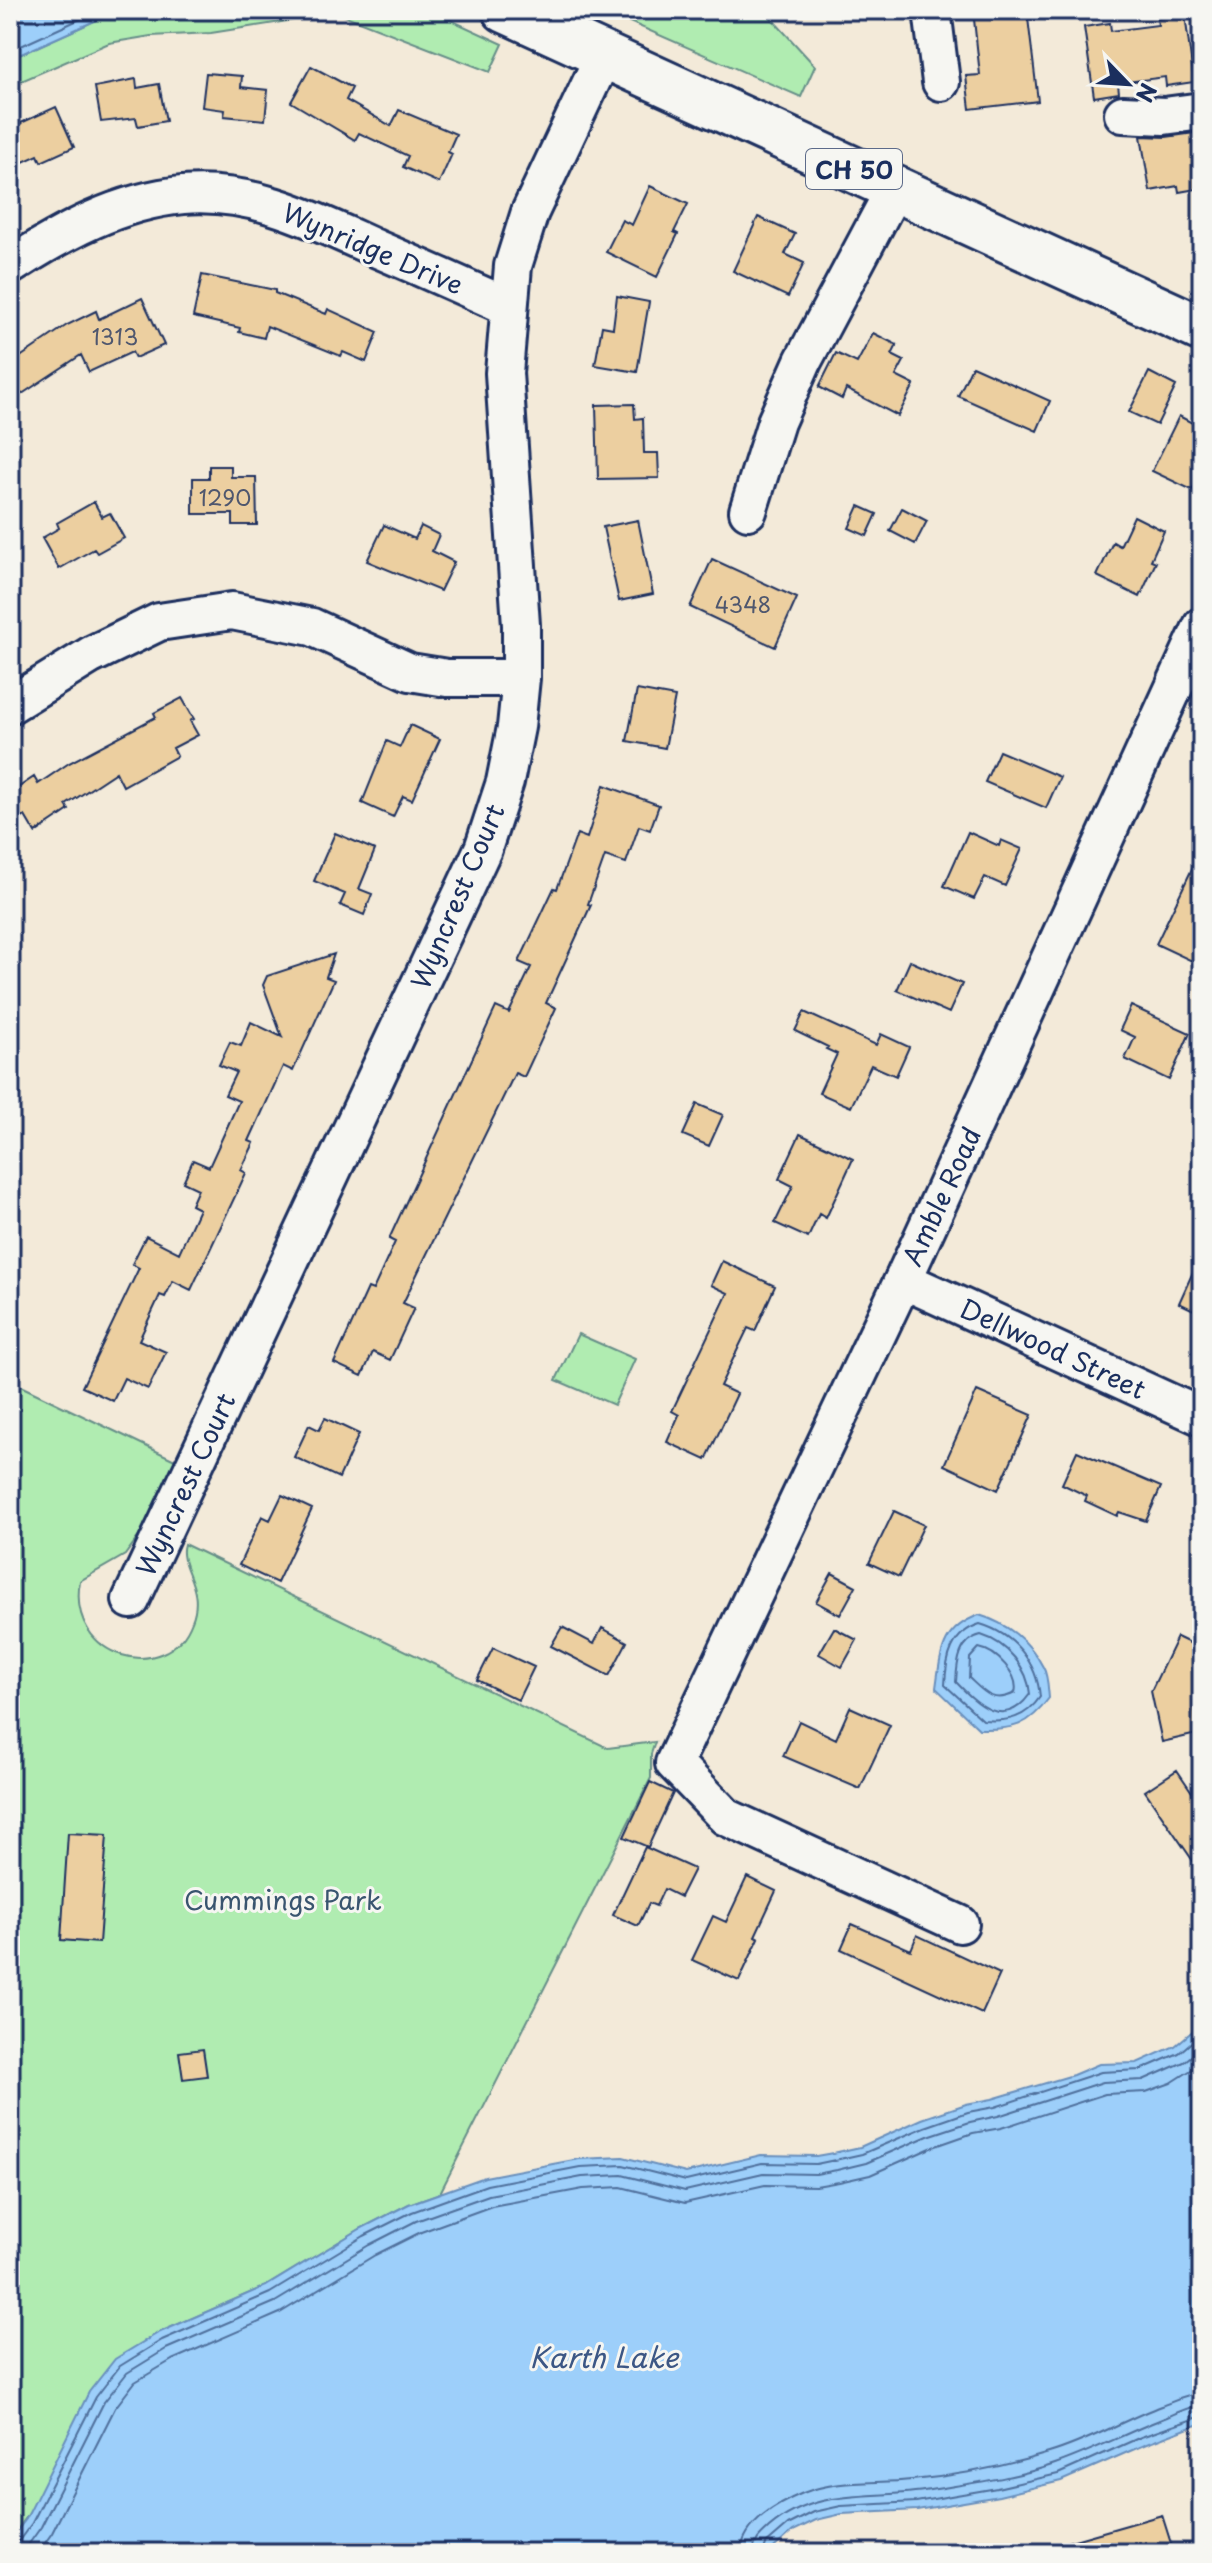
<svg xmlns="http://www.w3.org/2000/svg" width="1212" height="2563" viewBox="0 0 1212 2563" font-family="'Playpen Sans',sans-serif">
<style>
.green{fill:#b0ecb1;stroke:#668e88;stroke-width:2}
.water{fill:#9dcffa;stroke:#698fbc;stroke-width:2}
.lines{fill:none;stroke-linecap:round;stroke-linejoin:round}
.shore{stroke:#4f6f9c;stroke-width:2}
.building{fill:#eccfa0;stroke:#1b2f5e;stroke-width:2}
.minor-casing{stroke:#1b2f5e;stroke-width:42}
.major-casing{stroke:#1b2f5e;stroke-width:50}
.minor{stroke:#f6f6f2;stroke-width:36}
.major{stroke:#f6f6f2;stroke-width:44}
.labels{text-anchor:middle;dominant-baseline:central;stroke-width:6;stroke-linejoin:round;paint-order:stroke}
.number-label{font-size:22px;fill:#4f576e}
.shield{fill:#f6f6f2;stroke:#5d6b8a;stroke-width:2}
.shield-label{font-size:24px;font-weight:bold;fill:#1b2f5e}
.street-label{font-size:26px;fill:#1b2f5e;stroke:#f6f6f2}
.park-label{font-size:26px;fill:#39556f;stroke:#f6f6f2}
.water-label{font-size:28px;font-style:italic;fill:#3c5785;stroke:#f6f6f2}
</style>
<rect width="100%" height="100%" fill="#f3ead9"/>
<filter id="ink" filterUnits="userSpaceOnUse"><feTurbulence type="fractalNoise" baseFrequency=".0125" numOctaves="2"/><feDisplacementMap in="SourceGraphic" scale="16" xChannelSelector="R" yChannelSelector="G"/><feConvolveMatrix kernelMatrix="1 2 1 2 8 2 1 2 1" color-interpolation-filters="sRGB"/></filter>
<g filter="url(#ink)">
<path class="green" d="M134,10H429L503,44L490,72L338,13L211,33L151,36L109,43L10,86V59L110,14Z
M621,10H764L815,66L801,97L618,17Z
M578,1334L635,1359L614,1405L556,1380Z
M10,1381L177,1461L139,1536L125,1555L80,1581C66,1660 168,1686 192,1621C206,1587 177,1567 184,1544L608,1748L655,1742L651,1754V1778L440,2193L409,2204L360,2229L266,2286L158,2333L10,2540Z"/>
<path class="water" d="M10,10H134L110,14L10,59Z
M979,1615C1006,1623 1030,1641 1043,1667C1048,1675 1048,1689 1049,1698C1029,1726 1013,1730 979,1729L936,1688C941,1653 941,1629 979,1615Z
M1202,2023V2423L1144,2445L1061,2481L999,2496L917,2510L842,2514L816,2520L793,2531L768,2553H10V2540L26,2519L89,2392L115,2359L158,2333L266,2286L360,2229L409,2204L485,2177L579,2159L623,2157L686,2173L761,2155L816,2156L833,2153L860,2147L922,2119L966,2104L992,2099L1073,2075L1099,2064L1137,2063L1175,2046Z"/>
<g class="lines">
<path class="shore" d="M10,51L100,10
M980,1624C1014,1634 1037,1662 1040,1697C1026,1718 1008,1722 983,1720L945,1685C946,1658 951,1633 980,1624Z
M981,1635C1007,1643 1028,1668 1030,1694C1004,1731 977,1704 956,1682C957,1662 959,1640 981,1635Z
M979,1648C996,1651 1020,1675 1015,1693C993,1704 985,1693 969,1678L970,1658Z
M10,2544L18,2542L32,2523L96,2397L120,2366L162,2340L270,2293L364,2236L412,2212L487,2185L580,2167L623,2165L686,2181L762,2163L816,2164L835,2160L862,2154L925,2127L968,2112L995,2107L1101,2072L1140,2070L1179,2053L1202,2033
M18,2553L26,2548L41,2527L104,2402L127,2373L166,2349L275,2302L369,2245L416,2221L489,2195L582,2177L622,2175L685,2191L763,2173L816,2174L837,2170L866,2163L928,2136L970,2122L998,2116L1103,2082L1143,2080L1184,2062L1202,2047
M38,2553L52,2533L115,2408L135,2382L172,2360L280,2313L375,2255L421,2232L492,2206L583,2189L621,2187L685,2203L765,2185L816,2186L839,2182L870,2175L933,2147L973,2133L1001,2128L1105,2094L1146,2092L1171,2083L1202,2063
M741,2553C742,2523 779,2503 803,2493C837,2479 876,2484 912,2480C957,2476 1006,2466 1049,2453C1087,2442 1124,2420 1161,2406C1175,2401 1188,2394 1202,2394
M753,2553C754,2541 760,2536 769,2528C818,2486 871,2500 930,2490C972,2483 1015,2478 1055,2464C1093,2451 1130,2431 1167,2417C1179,2412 1190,2406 1202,2406
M763,2553L766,2544L788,2525L814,2512L841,2506L916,2502L997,2488L1058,2474L1141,2437L1202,2416"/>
</g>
<path class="building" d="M973,10H1027L1038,101L970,109L966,76L980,75Z
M1185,15L1194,82L1166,86L1165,77L1118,83L1119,93L1094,97L1084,27L1110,23L1111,31L1158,25L1157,19Z
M311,66L352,88L346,100L391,126L399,110L456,134L448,152L452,154L439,183L403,167L408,156L359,133L355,140L291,102Z
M206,73L242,76L241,87L268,90L265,120L224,116L225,110L202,107Z
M136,79L137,88L159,84L166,121L138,126L136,118L101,122L95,87Z
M56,107L74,147L41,162L38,155L10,168V128Z
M1202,132V188L1179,192L1178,186L1150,191L1141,136L1166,137Z
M650,186L688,204L674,232L678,234L657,277L606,252L622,220L632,225Z
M758,217L795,234L785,254L804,263L788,297L733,271Z
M202,275L275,290V293L326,314L328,309L378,332L366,362L343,352L341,356L267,326L264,338L239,332L240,328L193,317Z
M617,296L649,302L637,372L595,365L602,326L613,328Z
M142,298L164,345L135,358L132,352L89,372L81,355L10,402V364L67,325L96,311L99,319Z
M873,333L897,345L892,355L904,361L896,376L914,385L898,416L846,389L842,399L819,387L836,353L857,363Z
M972,366L1050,401L1037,431L958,396Z
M1149,372L1176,386L1157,425L1129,412Z
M634,404L635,419L643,418L644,453H658L659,478L598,479L596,405Z
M1179,416L1202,428V470L1192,490L1152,471Z
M209,466H231V477H256L257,525H233V514H193V478H209Z
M94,502L102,517L110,513L124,538L97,553L94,549L59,569L42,538L59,528L57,523Z
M859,506L877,514L867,536L849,528Z
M902,508L927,521L915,544L890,531Z
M1134,516L1164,531L1151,560L1156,562L1140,597L1097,576L1113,542L1120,546Z
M638,520L653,594L619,601L603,527Z
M384,525L415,539L421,526L439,535L432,551L454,562L440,591L367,561Z
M712,559L797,598L775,647L690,607Z
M637,690L675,697L665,748L627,741Z
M182,698L194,719L190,721L198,735L173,748L177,756L123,786L116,772L66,805L69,810L35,833L25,816L22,818L10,800V793L34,777L38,784L69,763L156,717L154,713Z
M410,725L440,739L412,800L403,796L393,817L362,803L387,741L400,747Z
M999,751L1060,777L1046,808L985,782Z
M604,785L659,805L650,830L639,826L626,863L605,856L588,904L591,905L546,1003L556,1008L524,1077L515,1073L403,1303L414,1308L390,1360L373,1352L362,1376L334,1363L368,1288L373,1290L395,1242L389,1239L496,1007L509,1013L531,967L519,962L554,888L557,889L577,834L587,838Z
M968,832L999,846L1001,840L1022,849L1005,886L985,877L974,899L944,886Z
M335,833L375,850L359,889L372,894L364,915L340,905L345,894L314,881Z
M1202,848V939L1192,961L1156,944Z
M334,954L326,977L334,980L293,1071L283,1066L249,1141L254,1143L241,1170L246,1173L191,1290L173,1281L165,1297L160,1295L139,1340L166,1352L148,1389L124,1378L113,1401L82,1387L139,1268L132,1264L146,1236L179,1253L199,1209L191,1205L198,1189L183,1182L193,1160L209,1167L239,1101L225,1095L236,1072L219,1065L230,1042L241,1046L251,1022L282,1037L263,985L267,976Z
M910,961L962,984L949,1013L897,990Z
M1131,1006L1190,1033L1169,1080L1125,1059L1135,1037L1120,1030Z
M804,1012L876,1045L881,1034L909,1047L896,1076L871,1065L851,1107L819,1093L837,1054L826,1049L828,1047L795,1031Z
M697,1104L723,1115L709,1146L683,1135Z
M800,1134L853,1159L826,1218L819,1214L808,1238L775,1223L793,1186L779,1179Z
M1202,1252V1314L1179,1303Z
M722,1261L775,1286L755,1331L748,1328L720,1386L737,1394L706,1460L667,1442L679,1415L672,1411L728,1293L711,1285Z
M977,1391L1032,1415L998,1490L944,1465Z
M325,1418L359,1434L339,1478L294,1457L309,1425L319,1430Z
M1077,1451L1161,1487L1146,1521L1119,1512L1117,1516L1085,1501L1087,1496L1062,1484Z
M282,1495L312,1509L277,1583L239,1565L262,1516L270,1520Z
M894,1511L924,1525L899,1577L869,1563Z
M832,1573L856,1586L840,1615L816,1602Z
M562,1627L594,1644L602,1628L627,1642L609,1676L551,1646Z
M834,1628L857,1640L842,1667L819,1654Z
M1177,1637L1202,1649V1687L1194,1703L1197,1734L1162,1742L1151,1691Z
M493,1648L534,1667L518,1700L477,1680Z
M850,1707L890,1725L860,1789L783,1756L799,1721L836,1739Z
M1177,1770L1202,1807V1874L1145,1791Z
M650,1782L673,1793L648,1847L624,1837Z
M68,1833L107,1835L99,1943L61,1940Z
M645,1847L694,1869L680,1897L664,1889L656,1906L649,1903L638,1926L613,1915Z
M747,1877L776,1891L755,1936L759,1938L739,1981L692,1960L713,1916L726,1922Z
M852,1924L911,1950L917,1935L1000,1974L982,2014L841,1949Z
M203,2049L207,2076L183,2079L179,2052Z
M1162,2515L1174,2553H1051L1050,2547Z"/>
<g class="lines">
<g class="minor-casing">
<path id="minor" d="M932,10L941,82
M1123,114L1164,116L1202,111
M10,266C63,232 119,201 183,195C253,189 313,220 375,248C420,267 464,287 509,307
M748,511L776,422L803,361L895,188
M10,705L91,655L159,622L232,611L312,627L410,672L447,678H521
M903,1280L1202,1417
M131,1600L483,849L505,782L516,727L521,678V625L504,373L513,266L530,212L604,55
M960,1924L726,1817L674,1763L903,1280L1202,626"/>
</g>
<g class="major-casing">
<path id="major" d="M505,10L1202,329"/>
</g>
<use href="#minor" class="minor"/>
<use href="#major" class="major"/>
</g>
</g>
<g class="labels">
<g class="number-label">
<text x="115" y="335">1313</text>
<text x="225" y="496">1290</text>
<text x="743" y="603">4348</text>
</g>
<rect class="shield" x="806" y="149" width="96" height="40" rx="6"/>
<g class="shield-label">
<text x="854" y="169">CH 50</text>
</g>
<g class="street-label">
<text transform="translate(373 248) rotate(23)">Wynridge Drive</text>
<text transform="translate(457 896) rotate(-67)">Wyncrest Court</text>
<text transform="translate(941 1196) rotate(-65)">Amble Road</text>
<text transform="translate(1053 1348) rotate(25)">Dellwood Street</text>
<text transform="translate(185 1484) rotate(-65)">Wyncrest Court</text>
</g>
<g class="park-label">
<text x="283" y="1899">Cummings Park</text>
</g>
<g class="water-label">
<text x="604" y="2356">Karth Lake</text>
</g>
</g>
<rect width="1212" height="2563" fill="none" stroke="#f6f6f2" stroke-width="40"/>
<rect x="20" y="20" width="1172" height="2523" fill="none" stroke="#1b2f5e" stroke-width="3" filter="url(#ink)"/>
<g transform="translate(1128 84) rotate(115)" stroke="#f6f6f2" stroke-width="6" paint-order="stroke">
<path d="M0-6L14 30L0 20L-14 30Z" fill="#1b2f5e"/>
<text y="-12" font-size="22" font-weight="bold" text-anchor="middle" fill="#1b2f5e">N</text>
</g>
</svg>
